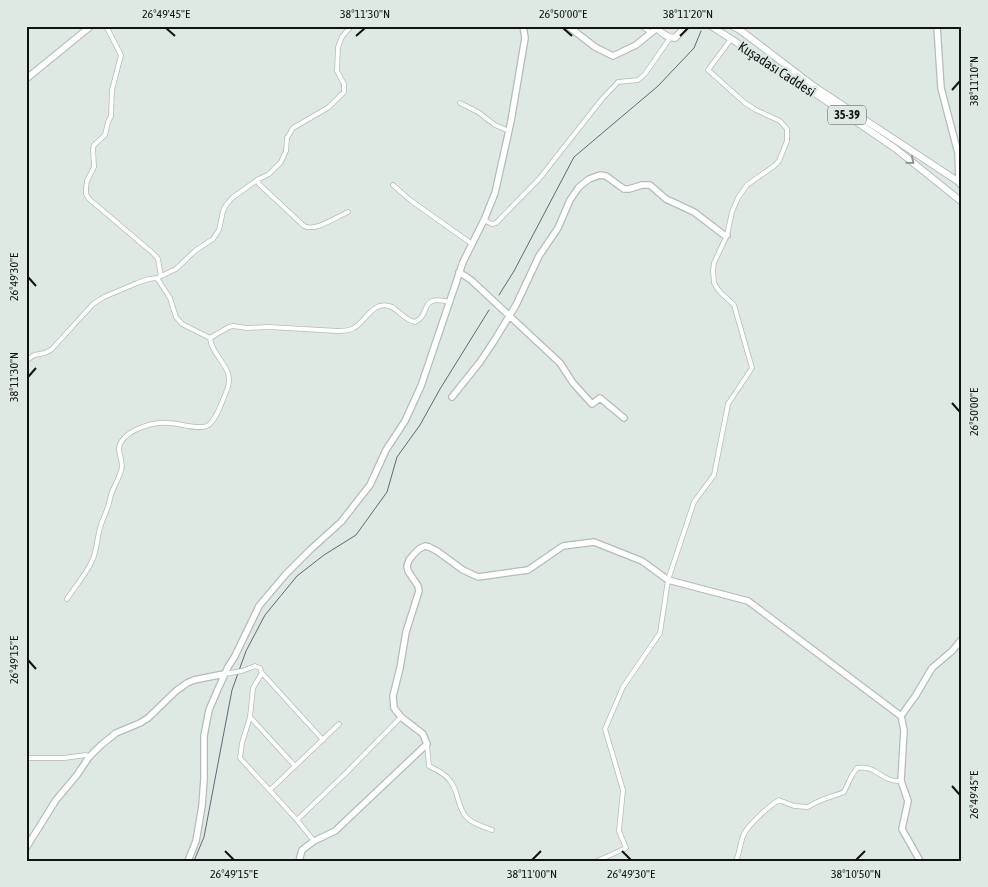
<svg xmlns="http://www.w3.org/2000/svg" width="988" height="887" viewBox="0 0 988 887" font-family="'Asap Condensed',sans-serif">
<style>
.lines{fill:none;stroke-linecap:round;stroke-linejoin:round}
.stream{stroke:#6a6377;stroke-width:1}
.street-casing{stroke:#b3bcb8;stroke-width:5.5}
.secondary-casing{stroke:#b3bcb8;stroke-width:8}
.primary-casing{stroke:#b3bcb8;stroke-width:8}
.street{stroke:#fff;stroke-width:4}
.secondary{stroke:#fff;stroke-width:5.5}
.primary{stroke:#fff;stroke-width:6}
.oneway{stroke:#939594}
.ticks{fill:none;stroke:#101311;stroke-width:2}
.labels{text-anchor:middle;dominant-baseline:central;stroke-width:5;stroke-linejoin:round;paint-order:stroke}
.shield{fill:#dfe9e4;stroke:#4e5350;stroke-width:1}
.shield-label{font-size:12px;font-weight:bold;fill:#101311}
.street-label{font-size:14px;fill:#101311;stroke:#dfe9e4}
.neatline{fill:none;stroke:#101311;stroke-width:2}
.ticks-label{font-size:12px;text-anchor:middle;fill:#101311}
</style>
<rect width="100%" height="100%" fill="#dfe9e4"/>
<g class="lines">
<path class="stream" d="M499,295L514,271L574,157L658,86L694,48L701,31
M194,861L204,837L232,690L246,651L265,615L297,576L324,555L356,535L387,492L397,457L420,425L440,389L489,310"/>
<g class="street-casing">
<path id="street" d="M106,26L121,55L112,90L111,116L108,122L105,135L94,145L93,149L94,167L87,181L86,188V194L89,199L95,204L154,254L158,259L161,276
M642,26L651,33
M460,103L478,112L495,125L509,131
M257,180L259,184L304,226C315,232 336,217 348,212
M393,185L410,200L472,244
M484,220L492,224L496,223L539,179L602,99L618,82L638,80L645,74L670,38
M210,338L229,327L233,326L247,328L269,327L338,331C343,331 349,331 354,328C365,322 373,301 389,306C398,308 402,319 415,322C432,314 418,294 450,302
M26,361L34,355L45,353L52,349L93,304L104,297L137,283L149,279L157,278L176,269L196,250L213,239L219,230L223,211L226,205L232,198L246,188L257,180L269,174L281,162L286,151L287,138L293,128L329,107L344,92V84L337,71L338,47L342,37L351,26
M67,599C75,587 86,574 92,561C97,551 97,538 100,528C102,520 106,514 108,506C110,502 110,496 112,492C115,485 119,478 121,471C125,460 115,452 121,442C130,428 154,422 169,423C179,423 198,430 207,426C216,422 223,399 227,390C236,367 212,358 210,338L182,324L176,317L170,298L157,278
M262,673L253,688L250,717L242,743L240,758L297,820L314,841
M225,674L242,671L255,666L260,668L262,673L323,740
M250,717L295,766
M427,744L429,766C437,770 446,774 451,782C459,793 457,807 467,818C473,824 485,827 492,830
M26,758H64L86,755L89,757
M270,790L339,724
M297,820L346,773L401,717
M597,861L626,848L619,831L623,790L605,729L623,687L660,633L668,580L694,502L714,475L728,404L752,368L734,305L721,293L717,288L714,283L713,270L714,263L727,235L732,212L738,198L747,185L774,166L779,161L787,141V129L780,121L756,110L745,103L708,70L731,39
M736,861C740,852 740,842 744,834C749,824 769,806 779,800L794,806L808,807C819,799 832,797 844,792L852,775L857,768C860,768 863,767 866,768C878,769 883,782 901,781"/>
</g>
<g class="secondary-casing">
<path id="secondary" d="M568,26L595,47L613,56L636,45L657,28
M937,26L941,88L958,153L959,182
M26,79L91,26
M459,272L471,280L560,363L573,383L592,404L600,398L624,418
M452,397L480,362L494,341L516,305L539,256L558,228L570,200L579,187L589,179L600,175L606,176L624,189H629L642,185H650L666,199L694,212L724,235H727
M901,716L916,695L932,668L952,651L962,639
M26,848L56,800L77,775L89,757L100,746L116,733L140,723L148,718L176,691L187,683L194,680L224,674
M188,861L196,841L202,806L204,779V736L209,710L218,689L228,667L235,656L259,606L286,574L311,549L341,522L370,485L386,450L405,421L421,386L463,262L484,220L495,193L511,121L525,38L523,26
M299,861L302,850L314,841L335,831L427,744L423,734L401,717L394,708L393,696L400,668L406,632L419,591L418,586L408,571L407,566L409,560L414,554L419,549L425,546L429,547L437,551L463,570L478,577L528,570L563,546L594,542L642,561L668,580L748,601L901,716L904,730L901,781L908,801L902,829L920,861"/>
</g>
<g class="primary-casing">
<path id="primary" d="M655,26C660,32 667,38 675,38L686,26
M711,26L806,87L896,149L962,202
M732,26L740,30L812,85L959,182L962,186"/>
</g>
<use href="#street" class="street"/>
<use href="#secondary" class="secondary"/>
<use href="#primary" class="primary"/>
</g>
<defs><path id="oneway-chevron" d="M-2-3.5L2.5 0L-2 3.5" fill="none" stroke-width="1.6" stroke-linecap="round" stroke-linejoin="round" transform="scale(1.25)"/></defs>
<use class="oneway" href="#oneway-chevron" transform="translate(911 161) rotate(39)"/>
<path class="ticks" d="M166,28L175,36M563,28L572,36M356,36L365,28M680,36L688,28M952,90L960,81M28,277L36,286M28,377L36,368M952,403L960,412M28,660L36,669M952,786L960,795M225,851L234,860M622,851L631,860M532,860L541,851M856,860L865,851"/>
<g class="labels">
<rect class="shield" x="828" y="105.5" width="38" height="19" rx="4"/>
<g class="shield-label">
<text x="847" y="115">35-39</text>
</g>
<g class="street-label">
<text transform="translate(777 69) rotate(33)">Kuşadası Caddesi</text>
</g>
</g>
<rect width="988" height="887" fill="none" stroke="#dfe9e4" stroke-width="55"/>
<rect x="28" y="28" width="932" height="832" class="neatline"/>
<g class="ticks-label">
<text x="166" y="18">26°49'45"E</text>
<text x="365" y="18">38°11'30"N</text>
<text x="563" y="18">26°50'00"E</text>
<text x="688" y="18">38°11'20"N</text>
<text transform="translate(974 81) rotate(-90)" y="4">38°11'10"N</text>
<text transform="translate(14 277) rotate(-90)" y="4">26°49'30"E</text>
<text transform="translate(14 377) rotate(-90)" y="4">38°11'30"N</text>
<text transform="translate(974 412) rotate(-90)" y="4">26°50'00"E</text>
<text transform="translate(14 660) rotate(-90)" y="4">26°49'15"E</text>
<text transform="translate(974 795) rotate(-90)" y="4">26°49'45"E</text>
<text x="234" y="878">26°49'15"E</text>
<text x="532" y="878">38°11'00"N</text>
<text x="631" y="878">26°49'30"E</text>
<text x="856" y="878">38°10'50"N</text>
</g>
</svg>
